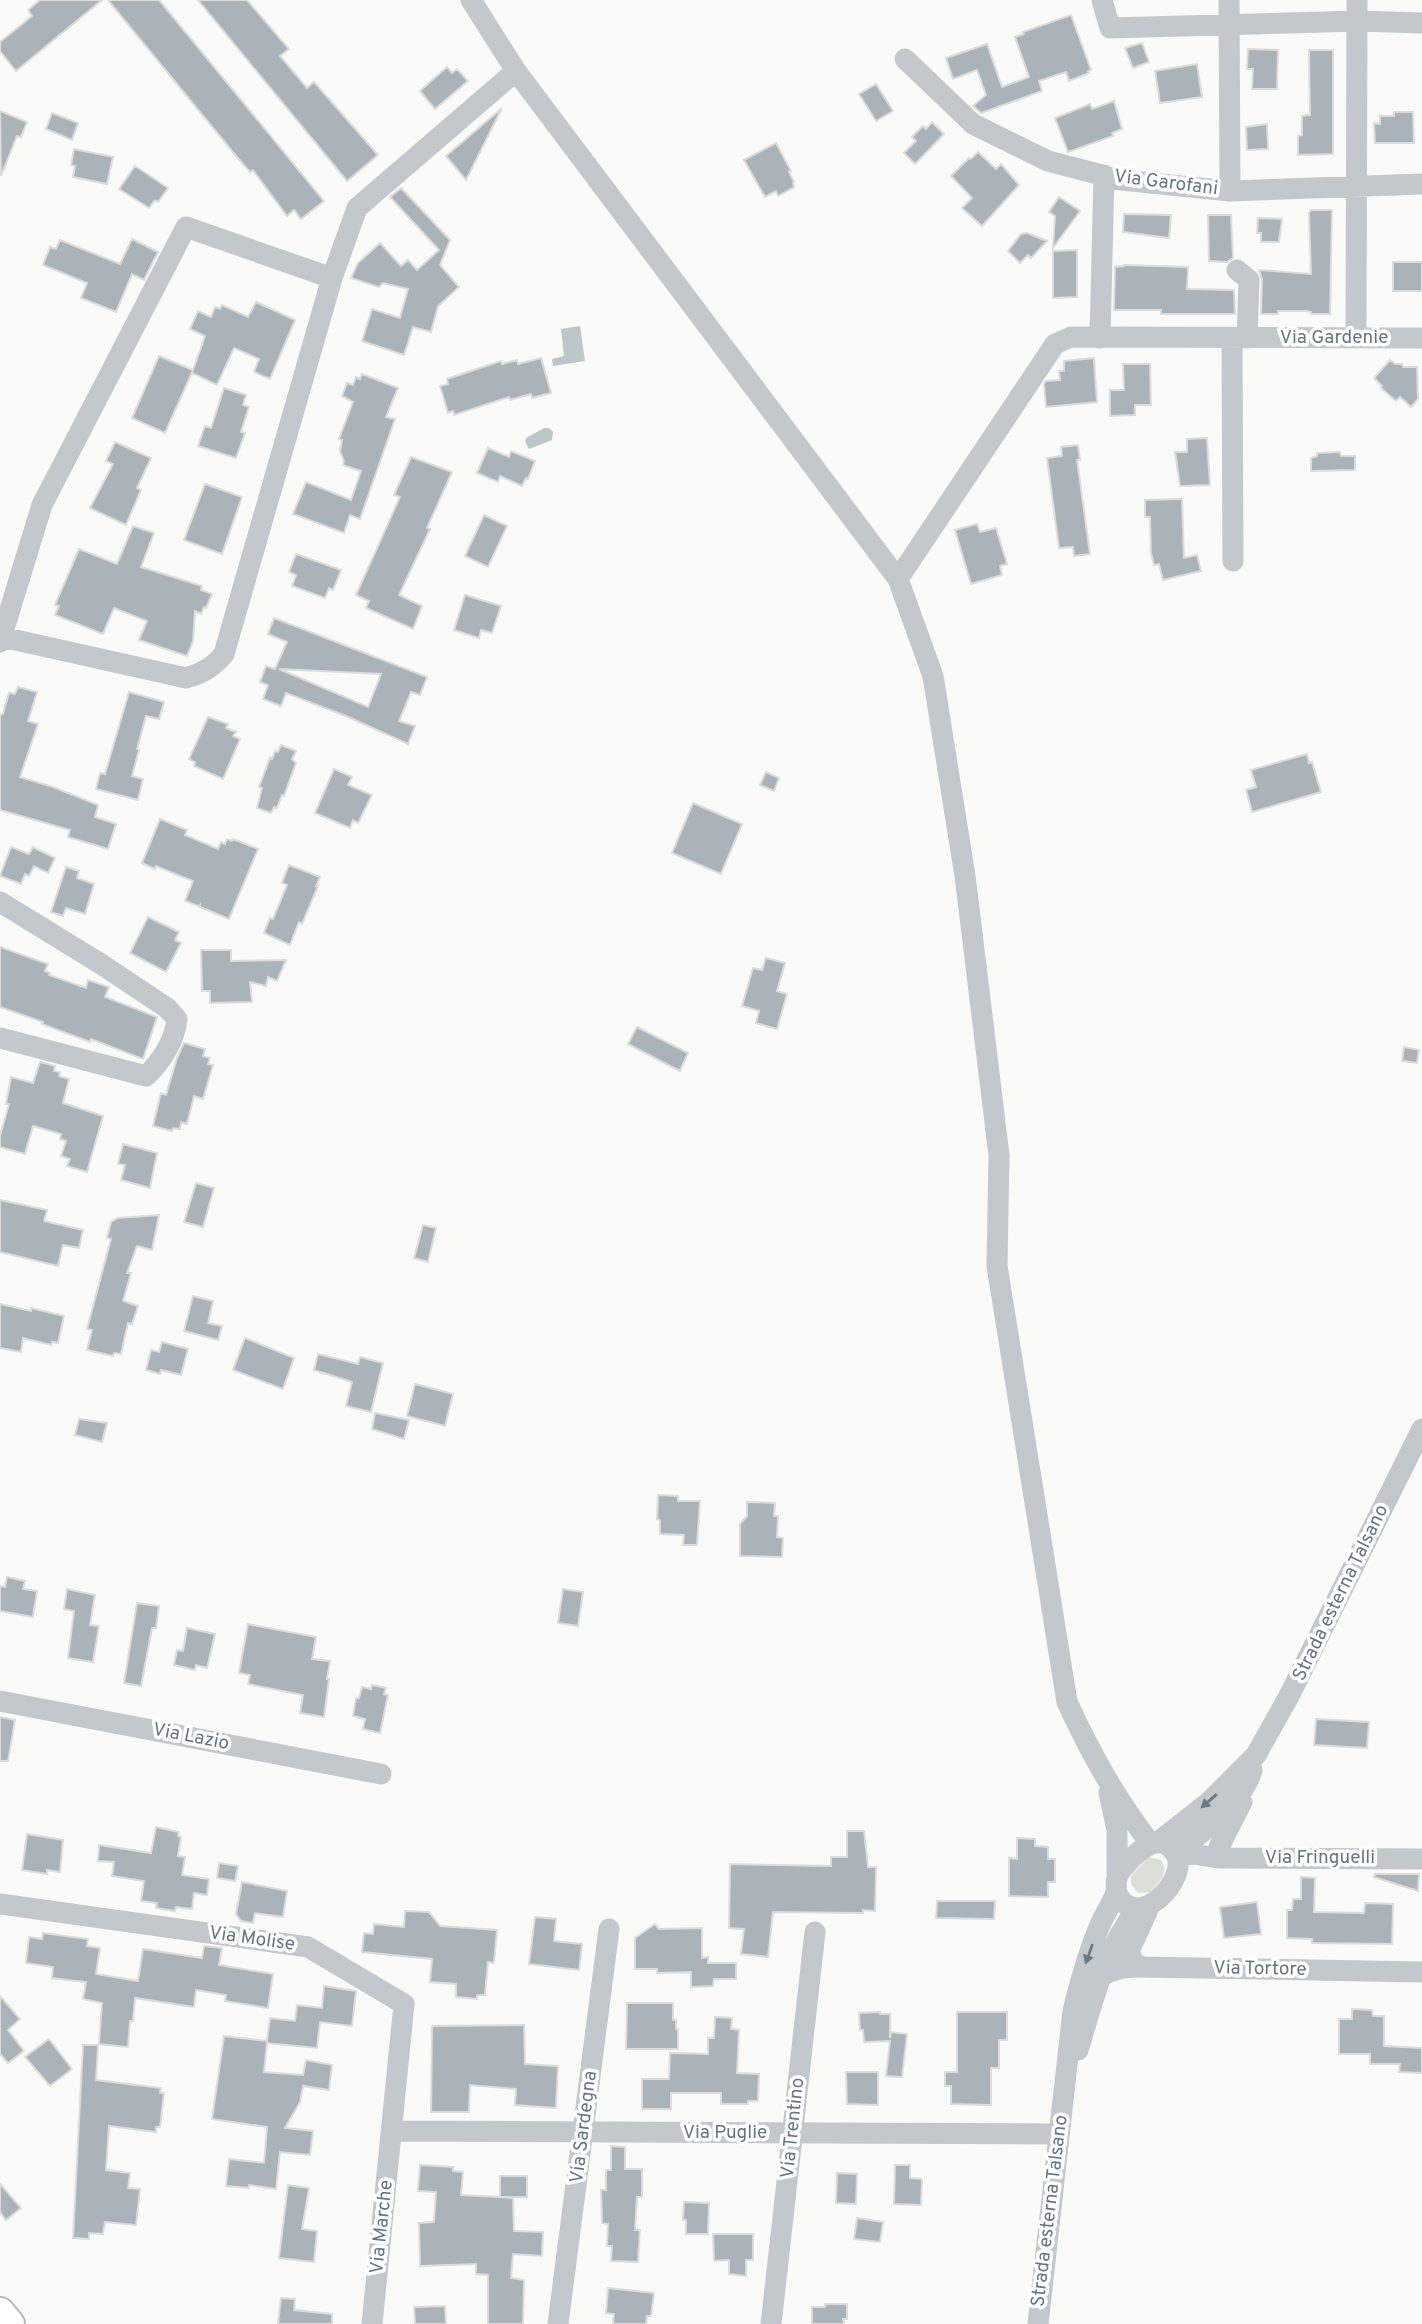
<svg xmlns="http://www.w3.org/2000/svg" width="1422" height="2324" viewBox="0 0 1422 2324" font-family="Overpass,sans-serif">
<style>
.green{fill:#dadfd7}
.water{fill:#bbc7cb}
.building{fill:#aab3b9;stroke:#dcdcda;stroke-width:2;fill-rule:evenodd}
.lines{fill:none;stroke-linecap:round;stroke-linejoin:round}
.major-casing{stroke:#b5babe;stroke-width:32}
.minor{stroke:#c3c8cc;stroke-width:21}
.major{stroke:#fff;stroke-width:28}
.oneway{fill:#6a7a87}
.labels{text-anchor:middle;dominant-baseline:central;stroke-width:7;stroke-linejoin:round;paint-order:stroke}
.street-label{font-size:19px;fill:#657683;stroke:#fff}
</style>
<rect width="100%" height="100%" fill="#fafaf8"/>
<path class="green" d="M1149,1857L1161,1860C1170,1873 1159,1882 1150,1892L1138,1893L1131,1884V1876Z"/>
<path class="water" d="M580,326L585,361L553,366L552,359L564,356L561,329Z
M544,428H549L553,432L552,440L529,449L525,441L526,438Z"/>
<path class="building" d="M40,0H102L16,71L0,51V42L32,16L28,10Z
M108,0H159L324,201L301,219L294,210L287,216L253,170L250,172L237,157Z
M198,0H247L289,49L280,56L307,88L314,82L378,155L347,181Z
M1071,15L1091,70L1088,71L1089,73L1069,81L1066,72L1039,81L1042,91L981,113L973,106L986,95L977,70L953,79L946,58L987,44L1002,87L1029,77L1015,37L1024,34L1023,32Z
M1142,43L1149,62L1133,68L1125,48Z
M1248,49L1278,50L1277,89H1252L1253,69H1247Z
M1309,50H1333V154L1298,155V136L1302,135V116L1310,115Z
M1197,64L1202,97L1160,103L1155,71Z
M447,67L452,73L457,69L468,81L435,109L420,91Z
M876,84L893,111L876,121L859,94Z
M1114,101L1122,129L1112,133L1113,136L1068,152L1055,118L1090,104L1092,109Z
M501,109V110L466,180L446,156Z
M0,111L27,122L21,137L17,136L1,176Z
M1394,112H1413L1414,143H1375L1374,123L1380,124V116H1394Z
M52,113L78,123L72,140L46,129Z
M932,122L944,134L915,164L904,153L916,141L912,137L923,126L926,129Z
M1267,124L1268,149L1247,150L1246,127Z
M776,143L791,171L789,172L794,182L793,183L794,187L778,196L776,191L765,197L744,160Z
M74,149L113,157L107,184L73,177L75,166L71,165Z
M978,152L996,169L1001,164L1019,185L982,226L962,208L972,198L951,176L969,158L971,159Z
M135,166L168,188L158,202L155,200L149,208L119,189Z
M401,188L450,240L440,265L459,287L438,306L431,332L413,327L404,355L362,341L372,309L400,318L408,289L383,283L379,287L351,278L358,263L380,243L401,266L408,260L417,270L439,250L390,197Z
M1059,197L1080,211L1053,248L1055,216L1049,212Z
M1311,210H1332L1330,314H1311V312L1306,311H1278V314H1261L1262,280L1259,270L1311,274L1309,213Z
M1124,214L1171,215L1169,238L1123,232Z
M1208,215H1231L1233,258L1227,262L1209,261Z
M1258,218L1282,219L1279,242H1261V233H1257Z
M1027,233L1047,241L1031,258L1028,255L1020,263L1008,251L1021,234Z
M132,239L158,252L144,280L132,274L116,312L81,298L87,283L43,265L50,247L56,249L60,240L120,264Z
M1077,250V297L1053,298V251Z
M1393,262H1422V291H1393Z
M1124,265L1188,267L1187,289L1234,290L1235,314H1161V310H1114L1115,267L1124,266Z
M256,302L295,320L270,379L254,372L259,359L234,348L217,385L192,373L205,336L190,329L198,311L211,317L215,307L220,309L222,305L248,317Z
M159,356L193,370L165,433L132,418Z
M541,358L551,393L532,398L531,394L510,400L509,397L454,415L453,411L448,413L440,386L448,384L447,379L501,361L502,364L517,360L518,364Z
M1094,358L1097,402L1046,407L1044,384L1046,381L1060,380L1059,371H1064V361Z
M1390,360L1395,364H1402L1403,367H1417L1418,399L1411,407L1400,397L1396,401L1381,388L1382,386L1374,378Z
M1123,364H1150L1151,405H1135V415L1110,416V390H1124Z
M362,374L398,388L386,417L395,419L360,519L350,515L344,533L293,514L306,482L351,500L361,471L343,465L344,461L340,451L342,440L339,439L353,402L342,396L347,383L353,385L356,377L360,379Z
M224,388L246,395L243,405L249,407L241,432L245,433L236,458L198,446L205,426L211,428Z
M1207,438L1210,485L1180,486L1175,452H1187V439Z
M115,442L151,458L137,488L141,490L126,525L90,508L113,464L106,461Z
M1078,445L1080,460H1077L1090,554L1074,556L1073,547L1059,548L1047,458L1062,456L1061,447Z
M488,448L509,457L511,451L535,461L528,479L526,478L522,486L500,476L498,482L477,473Z
M1340,452L1341,456H1355V470L1311,471V458L1317,456V453Z
M411,457L452,472L427,528L430,529L399,595L422,606L413,629L366,608L369,601L356,595L400,497L394,495Z
M205,484L242,497L222,554L184,540Z
M1182,499L1184,558L1197,555L1201,571L1163,580L1159,564L1154,565L1151,553L1150,517H1145V500Z
M484,515L507,526L488,567L465,556Z
M977,524L980,532L996,528L1007,564L1000,566L1002,575L971,584L955,530Z
M133,526L154,533L141,567L202,586L201,590L212,594L206,608L204,607L201,614L195,611L193,641L187,656L139,640L147,621L114,608L103,634L55,615L59,606L55,605L79,549L117,564Z
M296,554L341,570L333,590L329,588L325,598L292,586L296,575L289,572Z
M465,595L501,606L492,633L481,630L479,638L454,630Z
M274,618L427,677L420,695L411,692L399,721L415,726L408,744L346,716L286,693L281,706L263,699L268,685L260,682L266,666L275,669L287,642L268,634ZM279,669L381,674L368,707Z
M18,687L37,692L28,721L38,724L20,777L53,787L98,805L95,817L116,824L108,849L68,837L70,830L0,810V715L3,714L9,693L15,694Z
M129,692L164,702L159,719L146,716L137,749L139,750L132,776L143,779L138,800L96,789L100,773L105,774Z
M208,717L228,724L226,728L236,732L233,736L240,739L223,779L194,766L195,762L189,759Z
M281,745L296,751L292,759L296,763L284,796L282,795L277,808L274,807L271,813L257,808L262,788L259,787L270,758L272,759L275,751L278,752Z
M1307,754L1309,763L1312,762L1321,792L1252,812L1246,790L1256,787L1251,770Z
M334,769L352,777L348,785L372,795L358,823L353,820L350,828L315,813Z
M766,772L779,778L774,791L760,785Z
M693,803L742,824L721,874L672,853Z
M160,819L187,830L185,835L218,849L221,842L225,844L227,839L232,841L233,839L258,849L229,919L200,907V905L199,906L185,901L193,881L156,866L155,869L142,863Z
M11,847L29,854L33,847L55,858L48,873L34,866L29,876L25,874L21,884L0,876Z
M289,865L320,877L316,886H318L302,924L299,922L290,945L264,933L270,918L273,919L287,885L282,883Z
M66,867L79,871L77,878L94,884L85,914L66,908L63,916L51,912Z
M148,917L179,932L175,940L181,943L166,972L130,953Z
M0,947L48,964L45,971L50,973L49,975L86,988L88,980L109,987L105,997L157,1017L143,1059L91,1039L90,1042L42,1024L43,1022L0,1007Z
M201,950H231V961L286,960L277,981L268,977L266,986L250,982L252,1002L210,1003V991H202Z
M766,958L785,963L777,991L787,994L777,1029L756,1023L759,1011L742,1006L753,968L762,970Z
M637,1027L688,1053L680,1071L628,1044Z
M184,1043L205,1049L203,1056L210,1058L208,1064L213,1065L203,1099L194,1096L187,1124L181,1122L180,1129L173,1128L172,1131L153,1126L161,1093L166,1095L177,1058Z
M1404,1047L1419,1050L1417,1063L1402,1061Z
M40,1062L55,1066L54,1071L60,1072L59,1076L69,1079L63,1103L103,1116L87,1172L67,1166L70,1159L61,1156L66,1141L60,1139L61,1134L33,1126L25,1154L0,1147V1136L9,1104H6L11,1077L33,1083Z
M123,1144L157,1153L150,1188L121,1180L125,1165L118,1164Z
M196,1183L214,1188L203,1227L184,1222Z
M0,1200L47,1210L44,1221L83,1230L79,1248L63,1245L58,1266L0,1252Z
M159,1215L152,1250L137,1246L127,1273H131L123,1301L138,1306L132,1324L128,1323L121,1354L114,1353L113,1356L87,1350L92,1330L87,1329L111,1239L107,1238L111,1222L118,1218Z
M423,1225L436,1228L428,1262L414,1258Z
M193,1296L213,1301L208,1323L222,1326L218,1340L184,1331Z
M0,1304L31,1311V1308L64,1316L58,1343L52,1342L51,1345L23,1338L21,1352L0,1348Z
M245,1338L294,1358L283,1389L233,1370Z
M162,1342L188,1349L181,1375L161,1370L160,1374L146,1370L151,1350L159,1352Z
M318,1354L358,1364L360,1357L383,1363L371,1412L346,1406L352,1382L314,1370Z
M415,1384L453,1394L445,1426L407,1416Z
M375,1413L409,1420L404,1439L372,1429Z
M79,1419L107,1423L102,1442L75,1435Z
M658,1495L678,1496V1501H700L697,1545H683L684,1535L660,1534V1520L657,1519Z
M747,1502L775,1503L774,1516H778L777,1537L783,1538L782,1557L740,1556V1524L747,1516Z
M7,1577L25,1581L23,1589L37,1591L33,1617L0,1611V1586L5,1587Z
M67,1589L95,1595L90,1625L99,1626L93,1662L68,1658L74,1611L64,1609Z
M563,1589L583,1592L578,1626L558,1623Z
M137,1603L159,1606L156,1628H152L141,1686L124,1683Z
M248,1624L316,1637L312,1659L330,1661L327,1679H329L324,1717L300,1713L303,1695L248,1684L250,1675L239,1673Z
M187,1628L215,1634L207,1668L196,1665L195,1670L174,1665L177,1650L183,1651Z
M372,1685L386,1688L384,1694L388,1695L380,1733L363,1729L365,1719L353,1716L356,1698H359L362,1687L371,1689Z
M0,1717L15,1720L8,1761H0Z
M1316,1719L1369,1722L1367,1748L1314,1745Z
M156,1827L179,1832L178,1836L181,1837L178,1856L185,1857L182,1875L209,1879L207,1895L194,1893L192,1909L176,1907L175,1911L156,1908L157,1903L141,1901L144,1881L112,1876L114,1862L98,1861L99,1845L151,1853Z
M847,1831H864L868,1867H876L875,1911L863,1910V1913L773,1912L768,1957L741,1954L744,1929L729,1928L730,1864L831,1866V1857H847Z
M27,1834L63,1840L60,1872L47,1870V1874L22,1870Z
M1017,1838L1035,1839V1846L1048,1847V1859H1055V1882H1048V1897L1009,1896V1858L1017,1859Z
M219,1863L238,1866L235,1881L217,1878Z
M1375,1874H1419L1418,1891L1374,1877Z
M1301,1877L1315,1878L1314,1912L1364,1913L1365,1903L1393,1904L1392,1944L1312,1943V1939L1287,1938V1910H1292L1293,1899H1301Z
M242,1882L287,1891L283,1917L255,1913L253,1923L241,1921L236,1914Z
M937,1901H995L994,1919L936,1918Z
M1257,1902L1261,1934L1224,1938L1220,1907Z
M405,1911L429,1912L440,1926L497,1930L494,1963L488,1962L485,1995H477V1999L456,1997V1984L430,1982L432,1959L362,1952L364,1933L373,1934L374,1924L404,1927Z
M535,1917L556,1919L554,1941L582,1944L579,1970L529,1964Z
M655,1924L659,1929L702,1928V1958L708,1957V1963H736V1979H714L713,1986L691,1987V1972L657,1973V1969H635V1938Z
M43,1933L88,1939L87,1946L100,1948L96,1974L138,1981L143,1949L202,1958L204,1946L222,1948L219,1965L273,1974L268,2008L225,2001L226,1995L196,1990L194,2007L135,1998L133,2021H130L128,2047L99,2044L102,2003L83,1999L86,1982L52,1978L53,1967L26,1963L29,1937L42,1939Z
M324,1986L356,1991L352,2026L320,2022L317,2048L267,2043L264,2072L303,2075L306,2060L332,2065L329,2090L303,2086L300,2102L285,2128L313,2131L310,2155L280,2152L276,2189L249,2185V2188L226,2186L229,2159L264,2163L267,2127L212,2119L224,2036L267,2041L270,2018L295,2021L297,2005L322,2008Z
M0,1996L20,2019L8,2030L24,2051L8,2063L0,2054Z
M627,2003H673V2020H676V2029H678V2049H626Z
M1352,2009L1372,2010L1373,2016H1384V2046L1422,2048V2073L1399,2072L1400,2064H1370V2054H1339V2019H1352Z
M880,2012V2014H890V2038L891,2032L907,2034L902,2077L886,2076L890,2041L864,2042L863,2030H860L859,2013Z
M957,2012H1007V2040H999V2068H991V2105L951,2104V2086H945V2072H957Z
M715,2017L732,2018L731,2029L739,2030L737,2073L759,2074L758,2101H748V2104H721V2093H671V2109H642V2079H669L670,2053L708,2054V2038H714Z
M524,2025L525,2064L558,2066L556,2108L515,2105L516,2089L470,2085L469,2112H431L432,2026Z
M49,2039L72,2069L50,2086L25,2057Z
M83,2045H98L96,2080L161,2088L160,2093H164L160,2127H156V2132L109,2126L106,2170L130,2173L128,2188L140,2189L136,2225L105,2222L103,2234L89,2233V2239L73,2238Z
M846,2072H878V2105L847,2104Z
M611,2146L625,2147V2169H642V2197H637L635,2230H640L638,2262L611,2261L612,2246H607L608,2224L602,2223L601,2190H606V2170H611Z
M420,2165L453,2167V2171L463,2172L461,2195L513,2198L514,2231L543,2232L542,2256L513,2254L511,2278L524,2280L523,2324H488V2275L476,2274V2264L420,2266L419,2223L434,2222L436,2192L418,2191Z
M895,2165H910V2178L922,2179L921,2205L894,2204Z
M837,2173L857,2174L856,2204L836,2203Z
M500,2176H527V2197H500Z
M0,2184L21,2208L6,2220L0,2212Z
M288,2185L309,2188L302,2229L317,2231L314,2262L279,2258Z
M684,2202L709,2203L708,2234H686V2220H683Z
M857,2218L883,2222L880,2242L854,2239Z
M713,2234H753V2260H746V2276L729,2274V2260L714,2261Z
M608,2288L654,2293L651,2316H647L646,2324H613L614,2314L606,2313Z
M281,2298L295,2299L294,2310L332,2314V2324H278Z
M825,2304H847V2319H843L844,2324H812V2307H825Z
M445,2306L446,2324H415L414,2307Z"/>
<g class="lines">
<g class="major-casing">
<path id="major" d="M0,2312L10,2324"/>
</g>
<path class="minor" d="M471,0L516,71L898,579L933,676L965,876L999,1155L997,1266L1067,1702C1091,1754 1115,1797 1150,1843
M1102,0L1110,28L1358,21L1422,23
M1229,0L1230,191
M905,59L973,124L1048,161L1121,180L1230,191L1422,184
M1237,270L1249,280L1247,338
M1100,338L1104,175
M1232,338L1233,561
M1356,338L1357,0
M898,579L1055,344L1071,337L1422,338
M2,637L186,678C203,673 213,667 224,654L332,278L357,208L516,71
M0,642L42,505L186,227L332,278
M0,902L101,964L167,1008L177,1019C175,1040 162,1061 146,1076L0,1038
M0,1701L381,1774
M1109,1792L1117,1830V1877
M1158,1842L1209,1802L1256,1755L1289,1696L1422,1429
M1176,1854C1200,1833 1244,1802 1252,1770
M1177,1856L1193,1854L1218,1858L1422,1859
M1218,1858L1219,1847L1242,1802
M0,1904L308,1947L404,2004L372,2324
M1141,1967L1133,1961L1129,1951L1147,1912
M1100,1977C1114,1968 1126,1967 1141,1967L1422,1972
M1078,2050C1093,2001 1105,1949 1137,1909
M392,2131L1059,2134
M558,2324L609,1929
M771,2324L815,1932
M1038,2324L1073,2011C1080,1982 1088,1953 1100,1925C1104,1914 1114,1902 1116,1891C1117,1885 1115,1881 1118,1875C1121,1869 1127,1864 1131,1859C1144,1846 1161,1833 1175,1853C1192,1877 1135,1937 1116,1891"/>
<use href="#major" class="major"/>
</g>
<defs><path id="oneway-solid" d="M-6-.8H1V-3.2L6.5 0L1 3.2V.8H-6Z" transform="scale(1.75)"/></defs>
<g class="oneway">
<use href="#oneway-solid" transform="translate(1209 1801) rotate(139)"/>
<use href="#oneway-solid" transform="translate(1089 1954) rotate(110)"/>
</g>
<g class="labels">
<g class="street-label">
<text transform="translate(1166 183) rotate(7)">Via Garofani</text>
<text x="1334" y="338">Via Gardenie</text>
<text transform="translate(1341 1593) rotate(-64)">Strada esterna Talsano</text>
<text transform="translate(191 1737) rotate(11)">Via Lazio</text>
<text x="1320" y="1858">Via Fringuelli</text>
<text transform="translate(252 1939) rotate(8)">Via Molise</text>
<text transform="translate(1260 1969) rotate(1)">Via Tortore</text>
<text transform="translate(584 2127) rotate(-83)">Via Sardegna</text>
<text transform="translate(793 2128) rotate(-84)">Via Trentino</text>
<text x="725" y="2133">Via Puglie</text>
<text transform="translate(1050 2211) rotate(-83)">Strada esterna Talsano</text>
<text transform="translate(382 2227) rotate(-84)">Via Marche</text>
</g>
</g>
</svg>
